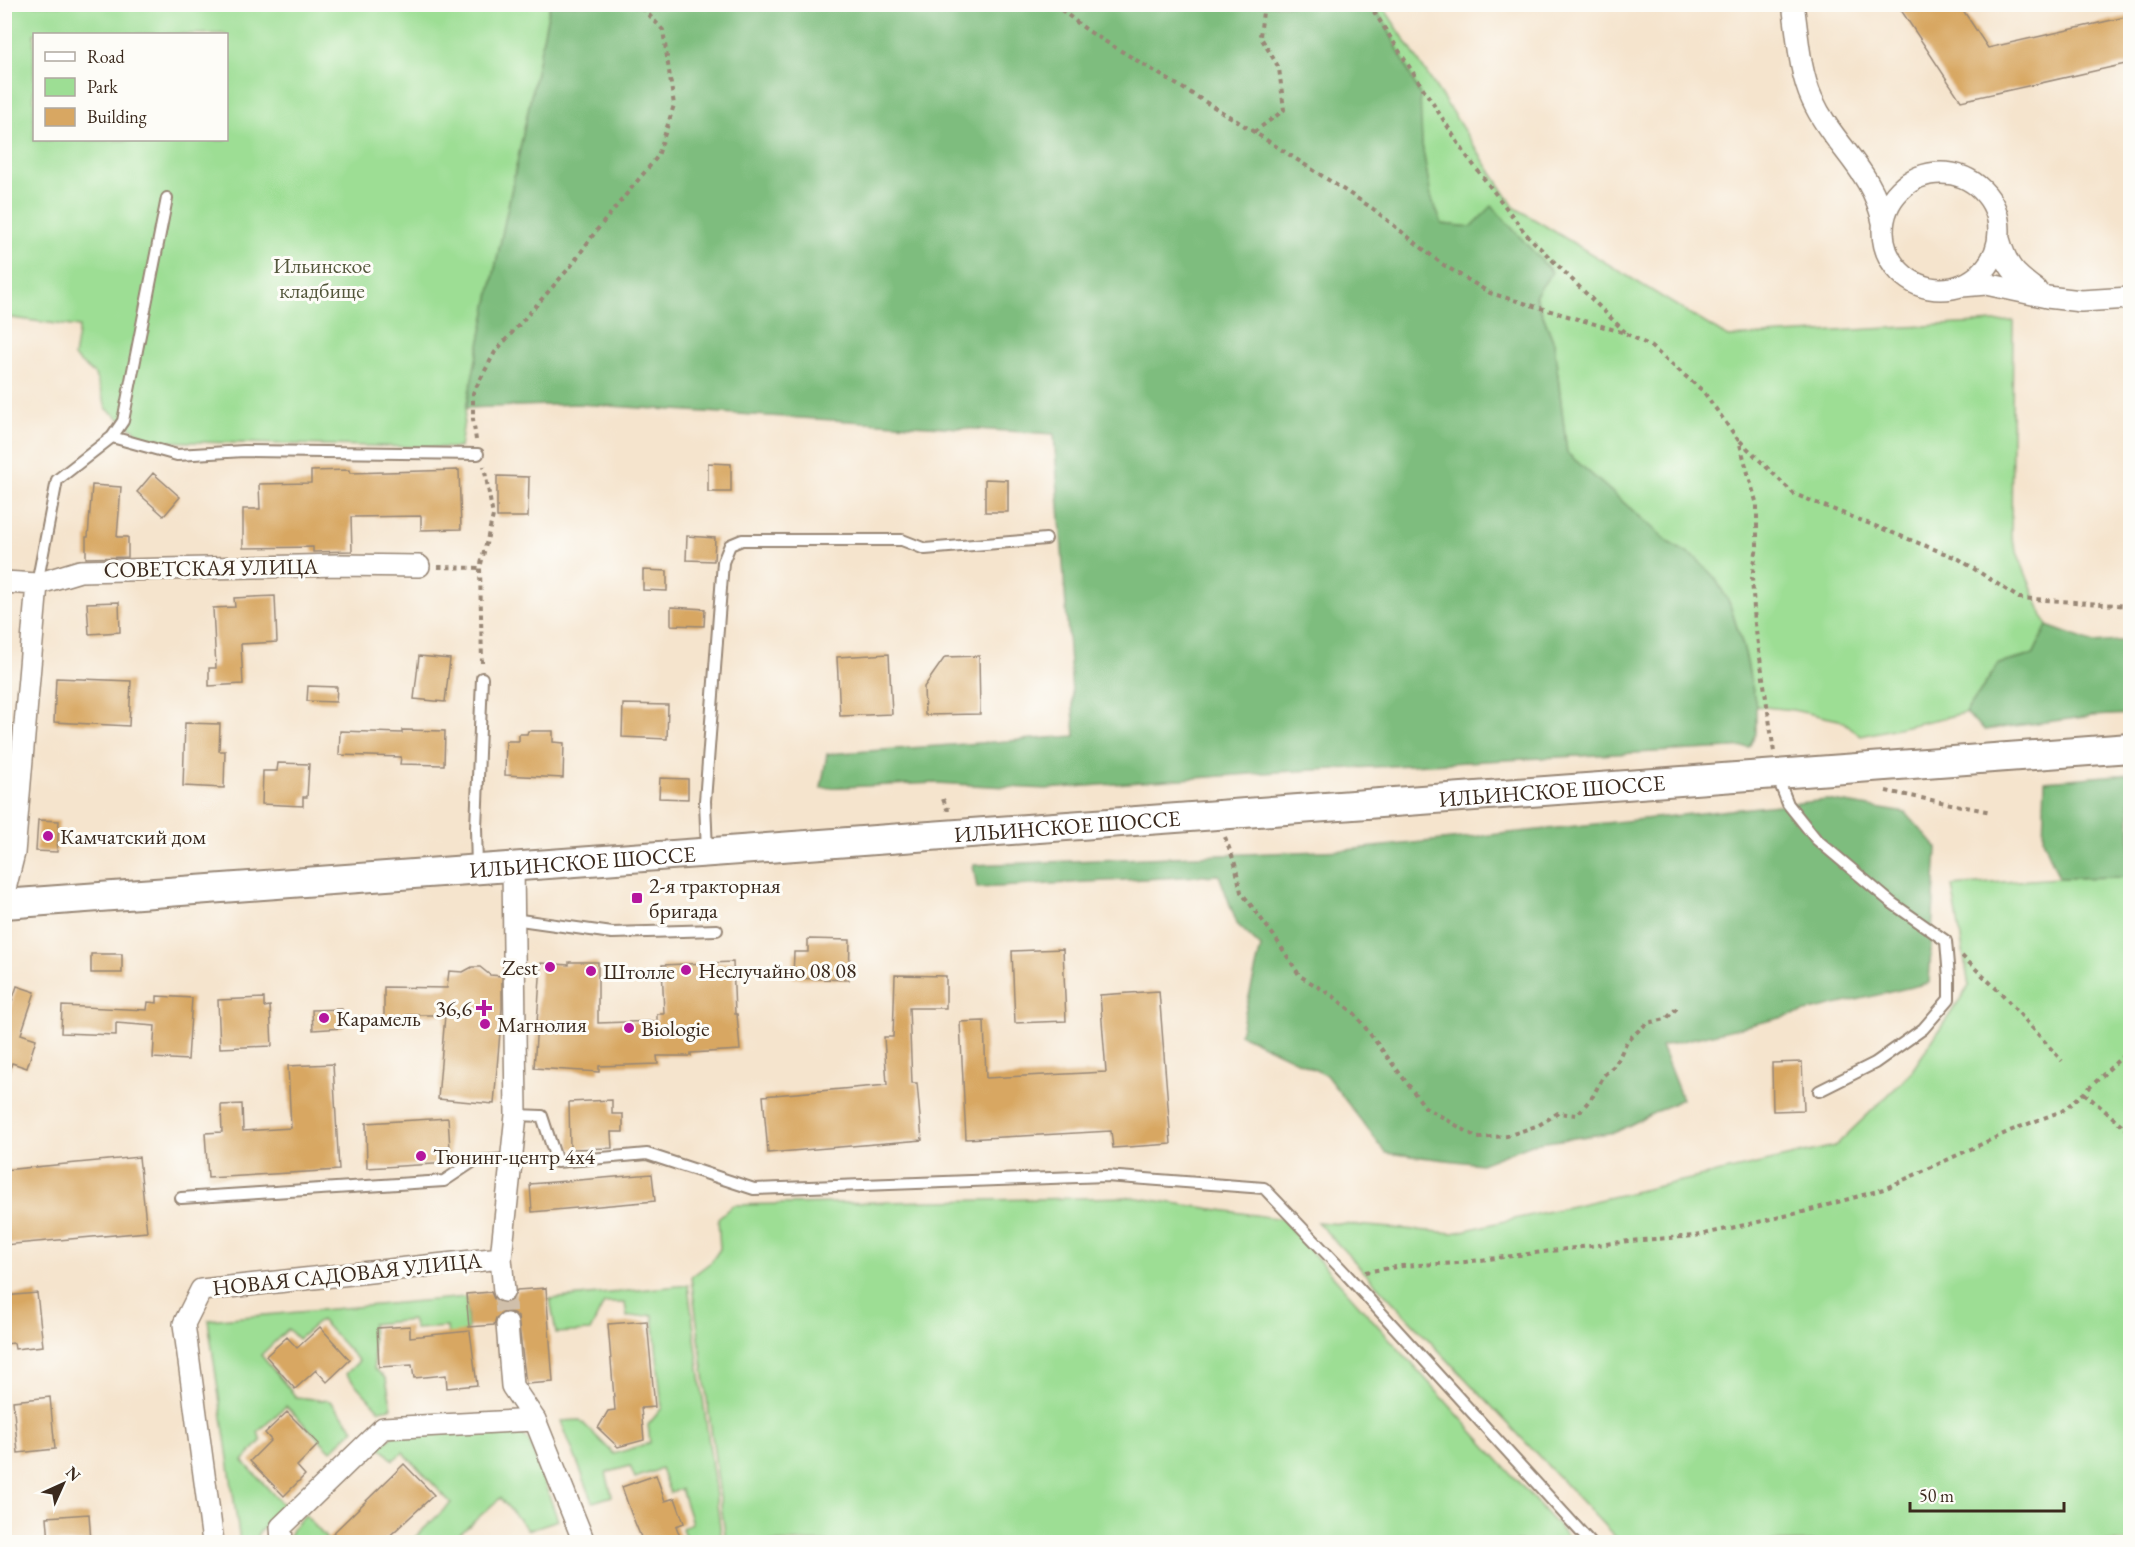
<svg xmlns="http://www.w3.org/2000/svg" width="2135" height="1547" viewBox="0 0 2135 1547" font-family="'EB Garamond',serif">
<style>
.green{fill:#9dde94;stroke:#6c8459;stroke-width:1.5;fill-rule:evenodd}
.forest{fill:#7ebd7e;stroke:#5c744e;stroke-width:1.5}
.building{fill:#d8a762}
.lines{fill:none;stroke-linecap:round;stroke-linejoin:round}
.minor-tunnel{stroke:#d0bfaa;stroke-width:21;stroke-dasharray:21 10;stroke-linecap:butt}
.service-casing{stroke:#988776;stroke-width:14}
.minor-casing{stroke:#988776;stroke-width:24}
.secondary-casing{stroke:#988776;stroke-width:32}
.path{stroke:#988776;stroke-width:4;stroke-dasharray:4.5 4.5;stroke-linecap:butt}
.service{stroke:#fff;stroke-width:10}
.minor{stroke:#fff;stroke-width:21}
.secondary{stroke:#fff;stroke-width:28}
.poi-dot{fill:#b5179e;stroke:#fdfcf7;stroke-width:2}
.labels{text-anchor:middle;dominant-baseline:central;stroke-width:6;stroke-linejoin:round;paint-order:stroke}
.park-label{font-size:22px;fill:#54573c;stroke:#fdfcf7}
.street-label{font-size:22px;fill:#3b2a1e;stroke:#fdfcf7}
.poi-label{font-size:22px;fill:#3b2a1e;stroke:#fdfcf7;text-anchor:start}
</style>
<rect width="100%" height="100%" fill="#fdfcf7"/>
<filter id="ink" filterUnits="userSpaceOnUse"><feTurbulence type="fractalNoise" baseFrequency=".0167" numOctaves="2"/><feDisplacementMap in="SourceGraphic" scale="12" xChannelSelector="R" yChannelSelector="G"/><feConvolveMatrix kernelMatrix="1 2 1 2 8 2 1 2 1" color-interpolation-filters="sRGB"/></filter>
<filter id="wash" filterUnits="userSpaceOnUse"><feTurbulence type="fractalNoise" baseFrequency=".008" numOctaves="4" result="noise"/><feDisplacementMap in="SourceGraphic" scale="24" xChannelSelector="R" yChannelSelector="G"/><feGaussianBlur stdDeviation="1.35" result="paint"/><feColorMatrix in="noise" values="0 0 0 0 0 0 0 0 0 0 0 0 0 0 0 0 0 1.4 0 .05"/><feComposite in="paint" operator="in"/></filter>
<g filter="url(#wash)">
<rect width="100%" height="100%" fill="#f5e4cd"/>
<path class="green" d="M4,5H550L466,408L460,448L149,441L107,409L95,375L74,357L79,327L5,317ZM34,34H226V140H34Z
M1369,5H1382L1514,207L1728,337L2013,321L2011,537L2047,626L2033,655L1999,664L1965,713L1861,736L1843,721L1793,710L1756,706L1745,653L1729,602L1696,558L1671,544L1567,453L1554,343L1535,295L1471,227L1442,224L1431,197L1422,145L1419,95L1384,21Z
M2130,877V1542H1620L1317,1222L1453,1233L1835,1146L1909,1075L1969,986L1952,886L2059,878Z
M1131,1197L1282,1219L1572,1542H726L691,1277L711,1262L720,1249L718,1218L733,1205Z
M688,1285L722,1542H687L682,1528L692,1523L681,1489L670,1493L661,1469L635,1478L630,1466L606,1473L612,1496L593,1502L561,1421L580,1420L614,1454L650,1443L648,1425L662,1408L653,1315L627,1317L625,1303H604L590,1331L556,1333L550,1299Z
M466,1297L468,1331L448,1336L447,1327L415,1329L412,1320L372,1324L374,1368L386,1379L392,1408L379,1410L346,1374L359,1361L321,1320L298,1339L288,1329L261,1355L296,1397L330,1401L354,1429L331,1451L286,1406L258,1432L261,1441L243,1461L284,1506L257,1535V1542H240L208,1320Z
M509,1427L520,1432L529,1441L558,1520L528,1530L500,1498L451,1542H410L451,1503L403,1452L393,1460L380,1447L393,1435Z
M305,1515L326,1538L324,1542H288L292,1529Z"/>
<path class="forest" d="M550,5H1369L1384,21L1420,95L1422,145L1431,197L1442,224L1471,227L1492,206L1552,272L1535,296L1554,343L1567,453L1671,544L1696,558L1715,578L1729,602L1745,653L1756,706V733L1749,747L1277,772L1046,789L936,783L821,788L827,754L1075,736L1054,434L578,404L466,408Z
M2047,626L2094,643L2130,640V714L2092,716L1985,730L1965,713L1999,664L2033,655Z
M2130,774V877L2059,878L2043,839L2045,781Z
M1827,800L1906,813L1937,848L1929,983L1661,1046L1682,1099L1616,1132L1532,1144L1481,1164L1386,1153L1326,1075L1240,1034L1261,947L1237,924L1219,875L977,888L973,865L1346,850Z"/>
<g id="blocks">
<path class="building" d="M1897,4H1959L1988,48L2130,16V63L1961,101Z
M708,463L731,464V492H708Z
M349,470L350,473L459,470L461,529L421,530V516L351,517L352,551L313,552V547L243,548V509H260L259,484L311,483V471Z
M153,473L180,497L164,516L137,492Z
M497,476L529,477L528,517H497Z
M985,479L1008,480V512H985Z
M92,485L121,487L117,537H128V557L86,558V537H88Z
M687,536L715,538L714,561L686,560Z
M643,570L667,571V591L643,590Z
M275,596L277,642L241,644L243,684L209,686V668H216L213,608L235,607L234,598Z
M119,602L120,632L89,634L87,603Z
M671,607L705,609L704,626L671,625Z
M889,654L892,714L840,716L837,657Z
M419,656L450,659L445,702L414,699Z
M979,656L980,714L925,715L924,687L945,657Z
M56,678L131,681L129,726L54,722Z
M308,686L337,687L336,702L307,701Z
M623,704L668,705L667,739L622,737Z
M185,723L220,724L219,751H225L224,788L183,786Z
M402,730L445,731L444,765L400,764L401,757L339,755L340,731L402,733Z
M528,731H553V742L564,743L563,778L505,775L506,741H519V734H527Z
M278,763L309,764L307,797H303V806L262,804L263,771H277Z
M660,778L688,779V799L659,798Z
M38,820L59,821L57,852L36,851Z
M808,939L850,940L849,980L793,978L794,952H808Z
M1063,949L1066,1021L1015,1023L1012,951Z
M91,954H122V973H91Z
M569,962H598V1023L657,1021V1014H664L662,965L733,962L735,1014H737L740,1050L691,1053V1056H657L658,1064L599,1066V1072L534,1068L541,963L569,965Z
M472,967H480L490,975L502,976V1008L494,1104L438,1099L445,1015H408V1024H384V987L447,988L449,971L463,972Z
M895,975L946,976V1008H909L912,1083H917L922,1140L768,1153L763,1096L887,1085L884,1037H893Z
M17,986L35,992L21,1034L36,1039L27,1068L12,1063L8,1074H4V1025Z
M1159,991L1171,1144L1113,1148L1111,1131L966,1139L960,1022L984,1021L986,1078L1106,1072L1100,995Z
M157,996L192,998L188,1060L153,1058L155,1026L116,1023V1035L61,1033L62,1006L147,1010L148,1002L157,1003Z
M264,998V1007L270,1006L272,1046L220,1048L218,1000Z
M342,1009L343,1028L313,1030L312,1010Z
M1802,1062L1804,1110L1773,1111L1772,1063Z
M333,1064L339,1170L208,1178L205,1133L222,1132L221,1105L242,1104L243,1131L291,1128L288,1066Z
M612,1100V1114H623V1132H611L612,1148L570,1149L569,1102Z
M448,1118L451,1163L367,1168L366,1123Z
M139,1157L147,1232L4,1245V1170Z
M652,1174L655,1201L532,1212L530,1184Z
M546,1288L553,1382L526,1384L518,1317L513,1313L505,1311L496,1318L494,1325L469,1327L466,1294L491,1292L494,1299L505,1304L512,1301L517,1290Z
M37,1293L43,1346L15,1349L14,1343L4,1344V1296Z
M647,1321L655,1407L641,1408L644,1440L618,1447L598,1428L608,1411L615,1410L608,1324Z
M410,1326V1337L470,1331L477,1385L447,1388L446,1375L414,1378L412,1365L379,1367L377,1328Z
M320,1327L350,1360L327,1382L316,1370L295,1389L266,1356L287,1337L297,1348Z
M50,1397L55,1449L18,1453L13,1401Z
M287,1412L319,1444L297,1466L305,1475L284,1496L250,1461L271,1440L265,1433Z
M404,1464L434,1495L383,1542H324Z
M656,1475L665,1501L675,1498L684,1523L676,1526L682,1542H643L631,1513L622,1487Z
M89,1514L91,1542H49L47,1517Z"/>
</g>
</g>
<g filter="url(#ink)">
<use href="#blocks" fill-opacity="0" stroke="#988776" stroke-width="1.5"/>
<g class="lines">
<path class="minor-tunnel" d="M504,1291L507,1324"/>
<g class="service-casing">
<path id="service" d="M112,437L123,421L167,198
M37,584L57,480L112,437L177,455L244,451L478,454
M1777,776L1788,804L1816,839L1892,903L1946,941L1949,978V999L1923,1029L1875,1063L1819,1091
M707,852L705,801L723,562L730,545L742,540H902L925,549L1046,539
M477,867L476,828L482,678
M513,919L612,933L717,930
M516,1115L542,1116L557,1162L647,1154L754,1189L1106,1176L1264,1188L1346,1274L1590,1542
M181,1198L444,1181L474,1161L511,1159"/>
</g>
<g class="minor-casing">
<path id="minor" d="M1793,4C1798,35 1799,71 1812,99C1833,146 1873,170 1883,222
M1883 231a58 58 0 1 1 116 0a58 58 0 1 1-116 0Z
M1999,239C2007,267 2013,273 2036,290
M1962,286L1986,284L2047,297L2081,301L2130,298
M4,582L37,584L80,571L339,565L419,566
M4,893L14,853L37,584
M504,1291L501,1258L516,1115L513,865
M507,1324L512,1386L535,1420L584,1542
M213,1542L184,1324L201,1290L501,1258
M282,1542L281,1527L383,1428L535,1420"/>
</g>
<g class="secondary-casing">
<g id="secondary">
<path id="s1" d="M4,904L2130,748"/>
</g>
</g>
<path class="path" d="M1054,4L1088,31L1237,121L1372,208L1442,264L1490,293L1625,333L1649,345L1703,391L1739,441L1757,505V546L1752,578L1755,624L1774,752
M1369,4L1466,155L1526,234L1625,332
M1254,132L1284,110L1279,68L1260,36L1264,4
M476,440L473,419V393L495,352L571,266L596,231L658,156L674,105L663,30L639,4
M1740,441L1794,494L1959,559L2019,598L2130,606
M438,567L480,568
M482,663L480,568L493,516L484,466
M1886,791L1991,812
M943,799L947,809H950
M1225,837L1235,864L1241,892L1274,936L1300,976L1333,996L1355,1014L1425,1107L1478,1138L1507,1136L1539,1125L1558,1113L1577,1115L1593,1096L1604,1075L1616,1064L1627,1041L1647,1023L1666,1019L1677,1008
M1962,956L2001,993L2062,1061
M2084,1093L2130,1132
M1365,1272L1402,1266L1457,1263L1629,1241L1695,1236L1803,1212L1884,1189L2012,1130L2062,1111L2084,1093L2130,1049"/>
<use href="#service" class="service"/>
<use href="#minor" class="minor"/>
<use href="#secondary" class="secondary"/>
</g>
</g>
<g class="poi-dot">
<circle cx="48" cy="836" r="6"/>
<rect x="631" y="892" width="12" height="12" rx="3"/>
<circle cx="550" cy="967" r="6"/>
<circle cx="686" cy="970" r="6"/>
<circle cx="591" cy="971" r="6"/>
<path d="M481 999h6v6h6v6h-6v6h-6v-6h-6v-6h6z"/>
<circle cx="324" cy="1018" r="6"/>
<circle cx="485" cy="1024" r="6"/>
<circle cx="629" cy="1028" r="6"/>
<circle cx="421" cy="1156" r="6"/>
</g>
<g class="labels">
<g class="park-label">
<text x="322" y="265">Ильинское<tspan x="322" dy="25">кладбище</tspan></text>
</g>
<g class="street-label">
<text transform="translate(211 568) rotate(-1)">СОВЕТСКАЯ УЛИЦА</text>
<text stroke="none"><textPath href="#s1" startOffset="1552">ИЛЬИНСКОЕ ШОССЕ</textPath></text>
<text stroke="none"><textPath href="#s1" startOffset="1066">ИЛЬИНСКОЕ ШОССЕ</textPath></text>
<text stroke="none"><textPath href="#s1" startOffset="580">ИЛЬИНСКОЕ ШОССЕ</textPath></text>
<text transform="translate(347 1274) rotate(-6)">НОВАЯ САДОВАЯ УЛИЦА</text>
</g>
<g class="poi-label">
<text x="60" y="836">Камчатский дом</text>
<text x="649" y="885">2-я тракторная<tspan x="649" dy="25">бригада</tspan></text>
<text x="538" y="967" text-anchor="end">Zest</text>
<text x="698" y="970">Неслучайно 08 08</text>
<text x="603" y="971">Штолле</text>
<text x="472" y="1008" text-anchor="end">36,6</text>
<text x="336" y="1018">Карамель</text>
<text x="497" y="1024">Магнолия</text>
<text x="641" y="1028">Biologie</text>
<text x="433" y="1156">Тюнинг-центр 4х4</text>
</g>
</g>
<rect width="2135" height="1547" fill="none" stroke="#fdfcf7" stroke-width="24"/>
<rect x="33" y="33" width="195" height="108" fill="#fdfcf7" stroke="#afa8a0" stroke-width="1.5"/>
<rect x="45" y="52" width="30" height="9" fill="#ffffff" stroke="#afa8a0" stroke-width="1.5"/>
<text x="87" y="63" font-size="18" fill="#3b2a1e">Road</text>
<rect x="45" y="78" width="30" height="18" fill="#9dde94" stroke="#afa8a0" stroke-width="1.5"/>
<text x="87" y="93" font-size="18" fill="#3b2a1e">Park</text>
<rect x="45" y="108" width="30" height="18" fill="#d8a762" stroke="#afa8a0" stroke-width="1.5"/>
<text x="87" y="123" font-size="18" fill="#3b2a1e">Building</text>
<g transform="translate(63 1484) rotate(45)" stroke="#fdfcf7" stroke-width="4.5" paint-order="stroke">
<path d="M0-4.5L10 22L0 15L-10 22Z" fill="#3b2a1e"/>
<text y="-9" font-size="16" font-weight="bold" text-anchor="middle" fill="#3b2a1e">N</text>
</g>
<path d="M1910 1502v9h154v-9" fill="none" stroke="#3b2a1e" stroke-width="3"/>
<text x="1919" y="1502" font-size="18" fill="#3b2a1e" stroke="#fdfcf7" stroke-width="4.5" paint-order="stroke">50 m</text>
</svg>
